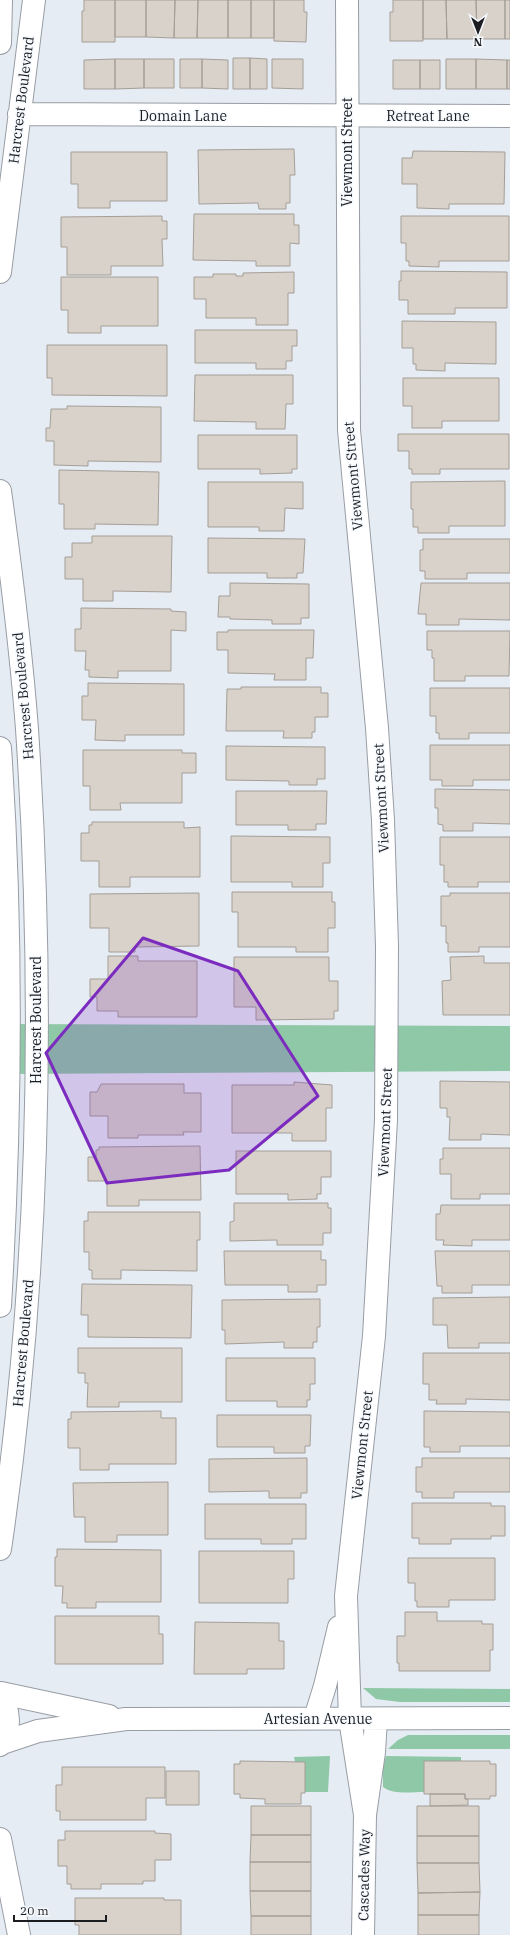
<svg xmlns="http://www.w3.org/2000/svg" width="510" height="1935" viewBox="0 0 510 1935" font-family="'IBM Plex Serif',serif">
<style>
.green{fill:#8ec8a6}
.building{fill:#d8d2cb;stroke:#a49e97}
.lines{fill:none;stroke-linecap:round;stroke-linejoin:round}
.minor-casing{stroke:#989da4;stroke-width:24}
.minor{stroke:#fff;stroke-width:22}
.marked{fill:#7b2cbf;fill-opacity:0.2;stroke:#7b2cbf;stroke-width:3;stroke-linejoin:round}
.labels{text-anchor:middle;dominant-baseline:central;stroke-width:3;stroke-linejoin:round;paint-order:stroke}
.street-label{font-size:14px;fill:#1b1d20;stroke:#f6f9fe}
</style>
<rect width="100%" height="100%" fill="#e6ecf4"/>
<path class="green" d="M10,1024L510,1026V1071L10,1074Z
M363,1688L510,1689V1702H400L376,1699Z
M408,1735H510V1749H388L398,1740Z
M330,1756L328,1792H305V1762H295L294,1757Z
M386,1756L461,1757V1761H424V1792C412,1792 393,1795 383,1787V1767Z"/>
<path class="building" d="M84,0H115V42H82V11H84Z
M115,0H146V37H115Z
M146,0H175L174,38L146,37Z
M175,0H198L197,38H174Z
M198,0H228V38H197Z
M228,0H251V38H228Z
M251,0H274V38H251Z
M274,0H304V12H307L306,42L274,41Z
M393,0H423V41H390V12H393Z
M423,0H446L447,39H423Z
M446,0H476L477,39H447Z
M476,0H505V39H477Z
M505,0H510V39H505Z
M233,58H250V89H233Z
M250,58L267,59V89H250Z
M115,59H144V88L115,89Z
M115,59V89H84V60Z
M144,59H174V88H144Z
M180,59H202V88H180Z
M202,59L228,60V89L202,88Z
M272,59H303V89L272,88Z
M446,59H476V89H446Z
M476,59L507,60V89H476Z
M393,60H420V89H393Z
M420,60H440V89H420Z
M507,60H510V89H507Z
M294,149L295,175H290V203H286V209H259L258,203L199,204L198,150Z
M413,151L505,152L504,204H449V209L417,208V184H402V158H412Z
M71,152H167V201H110V208H78V184H71Z
M194,214H294V225H299V244L290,243V266H256V261L193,260Z
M162,216V221H167V239H162L163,266H111V275H67V247H61V217Z
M401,216H509V261H439V267L409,266V261H406V243H401Z
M401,271L507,272V308H455V314H408V300H399V281H401Z
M294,272V293H288V325H256V318H206V299H194V277H213V274H236V276H243V273Z
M61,277H158V326H101V333H68V310H61Z
M402,321L496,322V364L445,363V371L416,370V364H413V348H402Z
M195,330H297V346H292V361H286V369H256V363H195Z
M47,345H167V396L52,395V378H47Z
M195,375H293V404H286L285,429H256V422L194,421Z
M403,378H499V421H442V428H412V406H403Z
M67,406L161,407V462L88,461V466L54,465V441H46V428H50L51,409H67Z
M398,434H509V469H440V474H412V469H409V451H398Z
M198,435H297V469H292V473L260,474V469H198Z
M59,470L159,472L158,525L95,524V529H64V504H59Z
M505,481V526H449V533H418V527H413V509H411V482Z
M208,482H303V509L285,508L284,531H259V527H208Z
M92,536H172L171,592L113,591V601H83V579H65V557H72V543H92Z
M208,538L305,539L303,573H297V578H267V573H208Z
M423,539H510V573H467V579H425V571H420V550H423Z
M230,583L309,584V618H301V624H272V620L230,619V617H218L219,596H230Z
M421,583H510V620L459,619V625H426V614H418Z
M81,608L171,609V611L186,612V631L171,630V671H118V678L89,677V670H85L86,651H75V629H81Z
M228,630H314L313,658H306V680H274L275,674L228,673V650H217V632H228Z
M427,631H510L509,676H465V681H434V658H432V650H427Z
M88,683L184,684V735H125V741L95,740L96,720H82V696H88Z
M241,687H321V693H328V717H315V732H312V738H283L284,731H226L227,689H241Z
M430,688H510V733H469V739H439V733H436V716H430Z
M430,745H510V780H473V786H442V780H430Z
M226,746L325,747V779H317V785H289V781L226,780Z
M83,750H182V753H196V773H182V803H120L121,810H90V786H83Z
M435,789L510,790V824L473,823V831H443V825L438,824V808H435Z
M236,791H327L326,824H316V830H288V825H236Z
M92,822H184V828L200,827V877H130V887H99V861H81V833H89V825H92Z
M231,836L330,837V863H323V887H292V882H231Z
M440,837H510V882H478V887H448V882H444V865H440Z
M232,892H332V902H335V928H328V952H296V947H238V912H232Z
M199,893V946L135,947V952H109V928H90V894Z
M450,893H510V947H479V952H448V943H446V926H441V896H450Z
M108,956H138V961H197V1017H118V1011H97V997H90V979H108Z
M484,956V963H510V1015H443L442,981L451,980L450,957Z
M234,957H329V981H338V1011H334V1019L256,1020V1007H234Z
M440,1081L510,1082V1135L481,1134V1140H449L450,1117H447V1108H440Z
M294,1082L332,1085V1108H326V1141H292V1133H232V1085H294Z
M101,1084H184V1093H201V1132H183L184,1135H138V1138H108V1116H90V1092H97Z
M200,1146L201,1200H139V1206H107V1181H88V1157H96V1150H99V1147Z
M443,1148H510V1194H480V1199H451V1174H440V1159H443Z
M236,1151H331V1177H321V1194H317V1199L288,1200V1194H236Z
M234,1203H328V1208H331V1233H323V1245H277V1240L230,1241V1222L234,1221Z
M441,1205H510V1240H472V1246L443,1245L444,1240H436V1214H440Z
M88,1212H200V1240H197V1271L121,1270V1279H92V1270H89V1252H84V1221H88Z
M224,1251H321V1260H326V1285H317V1292H288V1285H225Z
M435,1251H510V1285H472V1293H442V1286H437Z
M82,1284L192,1285L191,1338L88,1337V1315H81Z
M510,1297V1343H479V1348H448L447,1325H433V1298Z
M320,1299V1327H317V1342H313V1348H284V1342L225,1344V1330H222V1300Z
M78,1348H182V1402H119V1407H87L88,1383H85V1373H78Z
M423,1353H510V1400L466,1399V1404H436L437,1400H429V1384H423Z
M226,1358H315V1384H310V1400H307V1407H277V1401H226Z
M161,1411V1418H176V1464H109V1470H80V1448H68V1419H71V1412Z
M424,1411L510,1412V1446H460V1452H430V1447H424Z
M217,1415H311L310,1446H305V1453H274V1447H217Z
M307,1458V1493H301V1498H269V1491L209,1492V1459Z
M422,1458H510V1492H454V1498H422V1492H416V1467H422Z
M168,1482V1535H117V1542H85V1517H74L73,1483Z
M412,1503H491V1506H505V1536H491V1539H451V1544H419V1538H412Z
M205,1504H306V1539H292V1544H261V1539H205Z
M57,1549L161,1550V1602H96V1608H67V1603H62L63,1586H55V1557H57Z
M199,1551H294V1579H288V1603H199Z
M408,1558H495V1600H449V1607H417V1601H415V1583H408Z
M405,1612H437V1621H482V1624H493V1650H490V1671H399V1663H397V1636H405Z
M55,1616H159V1634H163V1664H55Z
M195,1622L279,1623V1641H284V1669H247V1674H194Z
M240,1761L305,1762V1793H301V1804H265V1799L240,1798V1794H234V1764H240Z
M424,1761H490V1764H496V1796H490V1799H465V1794H424Z
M62,1767H165V1798H146V1820H60V1811H56V1785H62Z
M166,1771H199V1805H166Z
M430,1794H465V1799H468V1805L430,1806Z
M251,1806H311V1835H251Z
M417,1806H479V1836H417Z
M65,1831H155V1833L171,1834V1860H155V1881H143V1884H101V1889H71V1884H67V1866H58V1840H65Z
M251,1835H311V1862H250Z
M417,1836H479V1863H417Z
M250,1862H311V1891H250Z
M417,1863H479L480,1892L418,1893Z
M250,1891H311V1916H251Z
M480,1892L479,1915H418V1893Z
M75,1898H164V1900H181V1935H79V1925H75Z
M418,1915H479V1935H418Z
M251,1916H311V1935H251Z"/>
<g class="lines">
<g class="minor-casing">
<path id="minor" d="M347,0L349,430L377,728L383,820L387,946L386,1120L374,1336L346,1596L350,1719L365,1815
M0,43L1,0
M19,114L510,116
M0,272L34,0
M0,491C11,570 21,650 27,729C45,1002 40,1278 0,1549
M0,748C13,937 11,1118 0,1306
M0,1693C9,1709 12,1730 0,1745
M1,1693L109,1716
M315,1718L325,1686L339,1627
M2,1743L38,1731L126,1719L510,1718
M0,1839L19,1935
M363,1935L365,1815L374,1752L376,1719"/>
</g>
<use href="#minor" class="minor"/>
</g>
<path class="marked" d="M143,938L238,971L318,1096L229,1170L107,1183L46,1053Z"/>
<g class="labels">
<g class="street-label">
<text transform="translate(21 100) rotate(-83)">Harcrest Boulevard</text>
<text x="183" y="116">Domain Lane</text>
<text x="428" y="116">Retreat Lane</text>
<text transform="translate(347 152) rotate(-90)">Viewmont Street</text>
<text transform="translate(353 476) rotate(-95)">Viewmont Street</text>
<text transform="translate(23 696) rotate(-95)">Harcrest Boulevard</text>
<text transform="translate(381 798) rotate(-93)">Viewmont Street</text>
<text transform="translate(36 1020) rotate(-90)">Harcrest Boulevard</text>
<text transform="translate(385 1122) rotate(-88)">Viewmont Street</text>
<text transform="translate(23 1343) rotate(-85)">Harcrest Boulevard</text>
<text transform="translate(362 1445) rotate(-84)">Viewmont Street</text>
<text x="318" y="1719">Artesian Avenue</text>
<text transform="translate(364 1875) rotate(-89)">Cascades Way</text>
</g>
</g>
<g transform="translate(478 32) rotate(180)" stroke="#f6f9fe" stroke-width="3" paint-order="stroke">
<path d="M0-3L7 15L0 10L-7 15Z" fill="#1b1d20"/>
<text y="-6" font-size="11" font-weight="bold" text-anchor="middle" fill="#1b1d20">N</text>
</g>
<path d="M14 1915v6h92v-6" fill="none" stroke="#1b1d20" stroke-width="2"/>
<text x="20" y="1915" font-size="12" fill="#1b1d20" stroke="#f6f9fe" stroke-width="3" paint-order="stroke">20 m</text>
</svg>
